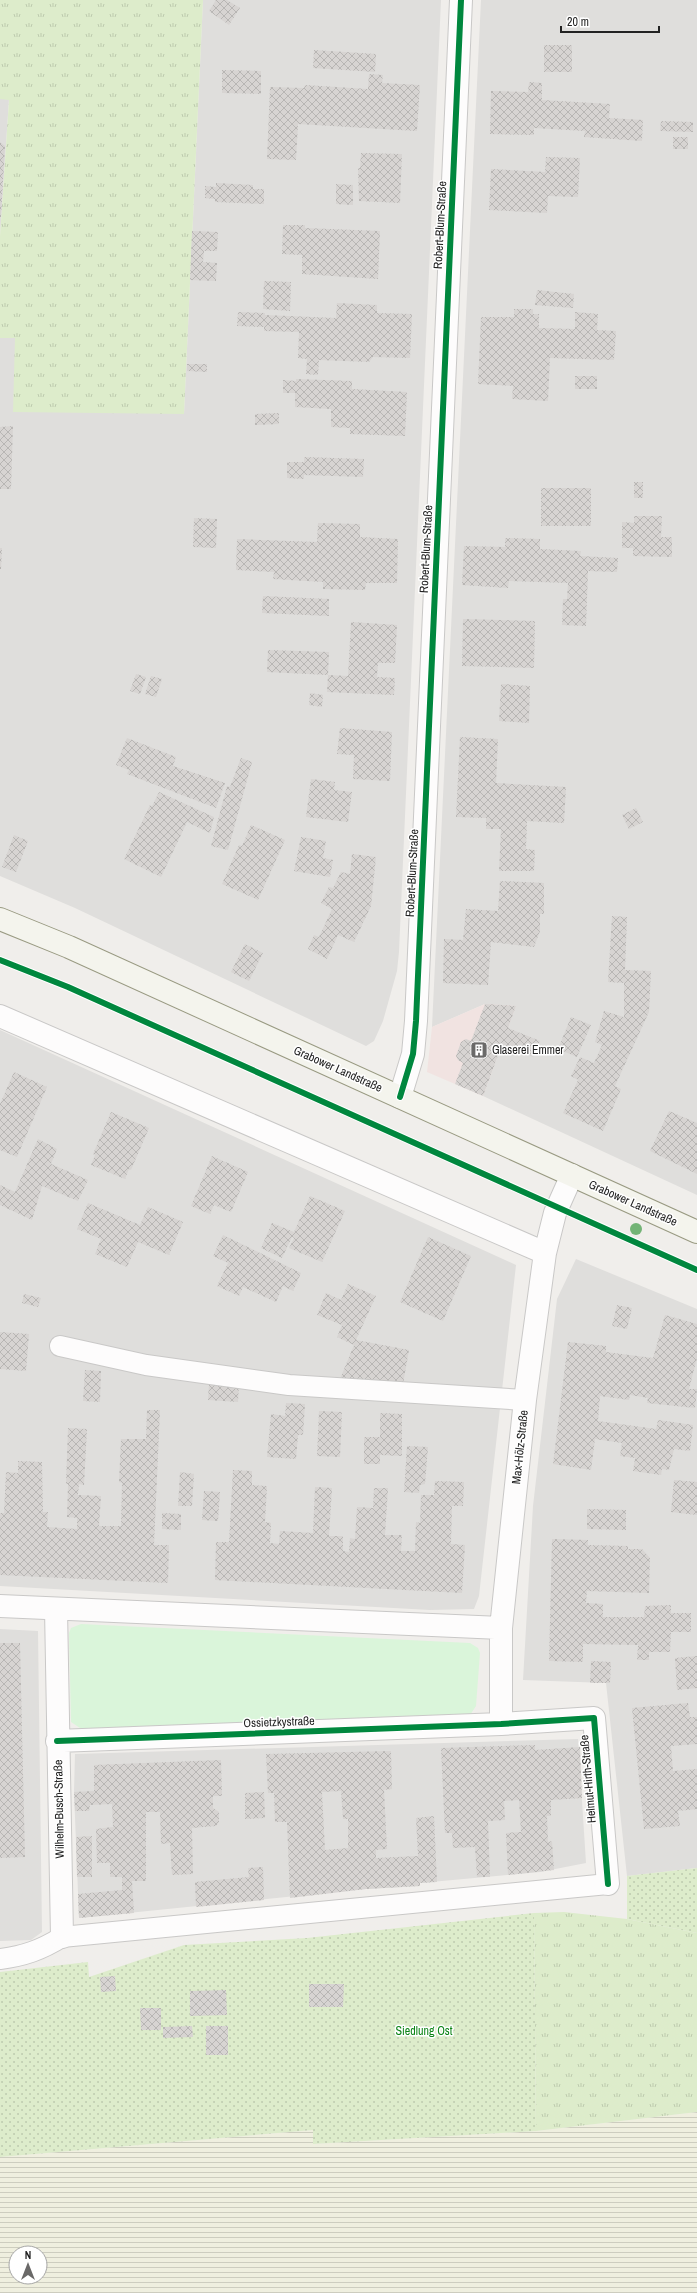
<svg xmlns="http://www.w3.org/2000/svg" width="697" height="2293" viewBox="0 0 697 2293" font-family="'Archivo Narrow',sans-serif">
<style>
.residential{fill:#dfdedc}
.commercial{fill:#f1e3e1}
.farmland{fill:url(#farmland-rules);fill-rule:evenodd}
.grass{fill:url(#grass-tufts)}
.park{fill:#daf5da}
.garden{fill:url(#garden-dots)}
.building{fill:url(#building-cross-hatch);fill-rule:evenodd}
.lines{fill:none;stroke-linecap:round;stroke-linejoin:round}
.lane-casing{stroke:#c9c8c7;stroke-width:22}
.street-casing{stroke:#c9c8c7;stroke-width:24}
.secondary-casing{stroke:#999a82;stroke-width:24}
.lane{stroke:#fdfcfc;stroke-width:20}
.street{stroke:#fdfcfc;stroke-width:22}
.secondary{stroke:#f4f4ed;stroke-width:22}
.cycleway-casing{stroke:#fff;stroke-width:8}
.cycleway{stroke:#00873e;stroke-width:6}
.tree{fill:#73b476}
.labels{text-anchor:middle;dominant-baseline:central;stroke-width:3;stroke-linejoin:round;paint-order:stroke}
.street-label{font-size:12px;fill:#222;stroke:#fff}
.poi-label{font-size:12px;fill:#222;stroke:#fff;text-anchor:start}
.park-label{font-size:12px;fill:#0c8416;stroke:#fff}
</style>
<defs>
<pattern id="farmland-rules" width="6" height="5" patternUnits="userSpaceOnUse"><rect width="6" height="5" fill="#efefdf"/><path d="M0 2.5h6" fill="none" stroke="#cdcdbf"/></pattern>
<pattern id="grass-tufts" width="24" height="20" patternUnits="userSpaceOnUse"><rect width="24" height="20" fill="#ddeccb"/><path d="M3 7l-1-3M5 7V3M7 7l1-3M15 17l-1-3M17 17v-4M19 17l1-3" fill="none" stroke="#bdcaae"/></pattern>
<pattern id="garden-dots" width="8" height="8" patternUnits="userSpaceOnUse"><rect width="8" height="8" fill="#ddeccb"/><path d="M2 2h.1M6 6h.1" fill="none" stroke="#bdcaae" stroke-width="1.8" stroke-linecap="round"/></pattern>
<pattern id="building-cross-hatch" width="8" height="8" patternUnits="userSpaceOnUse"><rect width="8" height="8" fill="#d7d4d2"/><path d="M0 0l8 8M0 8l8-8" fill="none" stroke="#b8b6b4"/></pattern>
</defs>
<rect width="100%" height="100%" fill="#f0eeeb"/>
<path class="residential" d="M203,0H441L399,952L397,971L383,1021L374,1041L366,1046L75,908L0,876V338H15L184,414Z
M481,0H697V1195L483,1096L502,1045L485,1004L432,1027Z
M0,99H9L0,236Z
M0,1030L516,1265L479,1596L474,1609L430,1610L0,1586Z
M576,1259L697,1309V1868L627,1876L606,1683L523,1680L533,1506L557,1299Z
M0,1629L38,1631L42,1932L31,1940L0,1941Z
M578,1739L586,1863L540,1872L420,1883V1886L366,1889L79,1918L74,1792L75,1754Z"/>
<path class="commercial" d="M485,1004L516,1006L483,1096L427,1072L432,1027Z"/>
<path class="farmland" d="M697,2112V2293H0V2157L313,2130V2144L536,2131ZM16,2253H40V2277H16Z"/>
<path class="grass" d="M0,0H203L184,414L13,412L15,338H0V236L9,100L0,99Z
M564,1912L627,1919L697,1933V2112L536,2131L534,1913Z"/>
<path class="park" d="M81,1624L470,1643L478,1648L480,1653L476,1706L470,1715L83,1730L71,1722L69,1633L71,1628Z"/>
<path class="garden" d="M697,1868V1933L627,1919V1876Z
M534,1913L536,2131L313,2144V2130L0,2157V1972L88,1962L89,1977L184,1945L307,1938Z"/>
<path class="building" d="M216,0H227L240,8L229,25L209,11Z
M544,45H572V72H544Z
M314,50L376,54L375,72L313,68Z
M222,70L261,71V94L222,93Z
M369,74L383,75L382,83L420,85L417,131L298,124L296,160L267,159L270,87L304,88L305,85L368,89Z
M529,82L542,83V100L610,104L609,118L643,120L642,141L584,137L585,131L534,128V135L490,134L491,91L528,92Z
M661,121L693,122V132L660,131Z
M673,137H688V149H673Z
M0,142L5,146L1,217H0Z
M361,153L402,154L400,203L359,201L358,168H360Z
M546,157L580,158L578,197L548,196L547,213L489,210L491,169L545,172Z
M216,183L253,185V189H264V204L215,202V199L205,198V186L216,187Z
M336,184L353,185V205L336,204Z
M283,225H305V228L380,231L378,279L302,274V255L282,254Z
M192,231L218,232L217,251H204L203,262L217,263L216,281L190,280Z
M264,281L291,282L290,311L263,309Z
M537,290L574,294L573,308L535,305Z
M337,303L377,305V313L412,314L410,358L373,357L369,362L319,360L318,375L306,374L307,359L298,358L299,332L264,331V327L237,326L238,312L265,313V315L336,318Z
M514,309H533V314H539V328L575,329V312L598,314L597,330L616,331L614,360L550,358L548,401L512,399L513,386L478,384L481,317H514Z
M187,364H207V372L187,371Z
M575,376H597V389H575Z
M296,379L352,381V389L407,392L405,436L350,434V428L331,427V409L295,407V393H283V380L296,381Z
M279,413V424L255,425V414Z
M13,426L11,489H0V427Z
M304,457L364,459L363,477L304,475V479L287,478V462H304Z
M634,482H643V498H634Z
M541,488H591V526H541Z
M634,516H662L661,537H672V557L633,556V548H622V522L634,523Z
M194,518L217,519L216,548L193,547Z
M318,523L360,524V537L398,539L397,583H366L365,590L323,589V582L273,579L274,572L236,570L237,539L317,542Z
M505,538L540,539V549L581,551L580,556L618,558L617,572L588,571L586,626L562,625L563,599H567L568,583L509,581L508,588L462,585L464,546L505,547Z
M0,548H2L1,569H0Z
M263,596L329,599V616L262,613Z
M463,619L535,621L534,668L462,666Z
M351,622L397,625L395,663H378L377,677L395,678L394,695L327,692L328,675L348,676Z
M268,650L329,652L328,675L267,672Z
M136,674L146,677L140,694L130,691Z
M151,676L162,679L156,697L145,694Z
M501,684L530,686L529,723L499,721Z
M310,693L323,695L322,707L309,705Z
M340,728L392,732L390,781L353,779L354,755L337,754Z
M460,737L498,739L496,783L566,787L564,823L527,821L526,849L535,850L534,871H499L501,829H486V818L456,817Z
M127,738L176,757L173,766L225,783L216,808L127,774L129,770L116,765Z
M241,758L252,762L228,850L211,846L227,786L230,787Z
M311,779L335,782L334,790L352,792L348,822L306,817Z
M159,792L214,817L210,833L187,822L161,877L124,859L150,805L152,806Z
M636,808L643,822L629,829L622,815Z
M251,825L285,840L258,900L222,884L239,845L242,846Z
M14,835L28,841L16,872L2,867Z
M301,837L326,841L323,858L333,860L330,877L294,871Z
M352,854L376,857L371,906L354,942L338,935L327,959L308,949L314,935L319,937L332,909L321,903L329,887L333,888L341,872L350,874Z
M500,881L544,883V914H540V931L534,947L491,942L488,985L443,983L444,939L463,940L466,909L498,911Z
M612,916L627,917L625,970L651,971L649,1012L615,1086L621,1089L603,1131L563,1113L578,1080L571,1076L580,1057L594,1063L602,1045L595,1042L604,1011L624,1017V983L608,982Z
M245,944L263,953L249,981L231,972Z
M485,1004L516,1006L508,1028L540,1041L533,1057L502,1045L483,1096L455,1084L463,1063L458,1060L456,1056L461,1042L466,1039L471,1041Z
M571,1017L591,1025L577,1057L558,1049Z
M14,1072L47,1087L17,1157L0,1150V1104Z
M669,1111L697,1123V1174L650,1151Z
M111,1112L149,1128L131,1170L129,1169L125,1179L91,1165L95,1155L93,1154Z
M38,1139L57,1149L51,1164L88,1180L78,1201L42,1186L32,1220L0,1205V1185L15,1192Z
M212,1156L248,1172L231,1212L214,1205L210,1214L191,1206Z
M310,1196L345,1211L322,1262L289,1248L294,1238L292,1237L282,1258L261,1248L272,1223L294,1232Z
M88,1203L140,1225L148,1207L183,1222L169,1255L138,1242L127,1267L95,1254L101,1239L77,1229Z
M223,1235L301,1273L293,1291L283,1286L276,1302L243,1287L239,1296L217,1286L228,1263L213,1256Z
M428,1237L471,1256L443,1321L400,1302Z
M348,1284L376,1296L356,1340L409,1350L403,1384L340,1379L354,1345L337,1337L342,1325L317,1315L326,1293L341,1300Z
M24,1294L41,1298L38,1307L22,1303Z
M617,1305L632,1308L627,1329L612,1326Z
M665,1315L697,1324V1358L689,1389H697L695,1408L647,1403L648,1398L630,1395L629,1400L600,1396L598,1421L656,1429L658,1420L693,1425L690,1451L674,1449L669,1470L662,1469L661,1475L633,1471L635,1458L620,1456L622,1443L595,1439L591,1470L553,1464L568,1342L606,1346V1352L653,1358Z
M0,1332L29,1334L26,1371L0,1369Z
M85,1370L101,1371L100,1402L83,1401Z
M209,1383L239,1384L238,1402L208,1400Z
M286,1403L305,1404L303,1435H298L296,1459L267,1457L271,1414L285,1416Z
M147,1410H160L154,1545H169L168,1583L0,1575V1513H4L6,1472L18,1473V1461L42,1462L43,1512H48L47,1527L77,1529V1518L67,1517L68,1484H66L68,1428L87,1429L84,1485L79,1484L78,1495L101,1496L99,1526H121L122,1483L119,1482L121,1439H146Z
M319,1411L342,1412L340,1457L317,1456Z
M380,1413L402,1414V1456L380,1455V1464H364V1437H380Z
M407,1446L428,1447L425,1484L420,1485L419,1493L404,1492Z
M233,1470L252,1471V1485L267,1486L265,1522L271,1523L270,1543L279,1544L280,1531L313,1533L315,1487L332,1488L329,1536H343V1551L349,1552L350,1538L355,1539L357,1507L373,1508L374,1488H388L385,1535H402L401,1551H415L416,1522L420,1523L421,1495H434L435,1481L464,1482L463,1506H452L451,1544L465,1545L462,1593L215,1580L216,1542H229Z
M180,1472L194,1474L192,1506H178Z
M674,1480L697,1482V1515L671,1512Z
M204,1491L220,1492L218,1521L202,1520Z
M587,1509L626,1510V1530L587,1529Z
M162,1513L181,1514V1530L162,1529Z
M552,1539L588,1540V1545L628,1546V1549H642L650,1558L649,1593L587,1591L586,1603L603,1604V1617H644L645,1606L671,1605V1613H691V1632H671L670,1652H649V1660H637L638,1645L583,1644V1662L549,1661Z
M0,1643H20L25,1857L0,1858Z
M697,1656V1688L677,1690L675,1658Z
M591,1661L611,1662L610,1683H590Z
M688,1703L690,1717H697V1744L671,1746L673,1771L697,1769V1809L678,1811L680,1826L644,1829L632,1708Z
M535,1745V1750L580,1747L582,1798L551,1800V1816H547L548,1842L552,1841L554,1870L508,1875L506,1833L521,1832L519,1800L504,1801L505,1820L488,1821L490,1877H477L475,1847L453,1848L452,1833H445L441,1748Z
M391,1751L392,1789L384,1790L387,1849L376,1850V1858L418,1856L416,1818L434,1816L437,1882L420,1883V1886L366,1889L290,1898L287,1822H275L274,1793H268L266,1754ZM341,1791L343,1819H348V1848L325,1850L322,1792Z
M221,1760L222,1796H213V1808L219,1812V1822L216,1826L192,1828L193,1874L172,1875L170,1843L161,1844L160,1812H146V1881H132L134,1913L79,1918L78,1894L122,1890V1877H110V1863H97L96,1829L113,1827L112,1804L90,1805L89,1811H75L74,1792L94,1791V1765Z
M264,1792L265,1818L245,1819V1793Z
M92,1836V1877H77L76,1837Z
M263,1867L264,1900L196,1907L195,1882L249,1877L248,1868Z
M115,1976L116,1991L101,1992L100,1977Z
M309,1984H344L343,2007H309Z
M226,1990L227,2015L190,2016V1991Z
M140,2008H161V2030H141Z
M192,2026L193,2037L163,2038V2027Z
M206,2026H228V2055H206Z"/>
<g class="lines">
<g class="lane-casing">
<path id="lane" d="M60,1346L146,1365L289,1385L525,1400
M0,1959C24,1956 41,1950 62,1937L608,1884"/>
</g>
<g class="street-casing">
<path id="street" d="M0,1016L545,1253
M400,1097L413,1054L416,1021L461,0
M0,1606L501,1628
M56,1609L62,1937
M501,1724V1628L525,1400L545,1253L555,1213L572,1175
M57,1741L501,1724L594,1718L608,1884"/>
</g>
<g class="secondary-casing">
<path id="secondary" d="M0,919L69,947L697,1232"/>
</g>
<use href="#lane" class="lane"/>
<use href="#street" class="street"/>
<use href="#secondary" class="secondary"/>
<g class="cycleway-casing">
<path id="cycleway" d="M0,960L68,987L697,1270
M400,1097L413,1054L416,1021L461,0
M57,1741L501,1724L594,1718L608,1884"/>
</g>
<use href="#cycleway" class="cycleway"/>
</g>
<circle class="tree" cx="636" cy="1229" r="6"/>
<defs>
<g id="building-square" transform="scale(0.9)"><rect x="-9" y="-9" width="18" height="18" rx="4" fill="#6a6968" stroke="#fff"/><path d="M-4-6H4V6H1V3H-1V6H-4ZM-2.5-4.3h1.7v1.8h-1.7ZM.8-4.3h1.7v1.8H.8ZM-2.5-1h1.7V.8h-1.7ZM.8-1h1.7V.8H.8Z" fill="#fff"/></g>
</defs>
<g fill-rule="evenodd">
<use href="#building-square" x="479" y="1050"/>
</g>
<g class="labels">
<g class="street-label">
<text transform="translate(440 225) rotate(-87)">Robert-Blum-Straße</text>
<text transform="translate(426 549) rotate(-87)">Robert-Blum-Straße</text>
<text transform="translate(412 873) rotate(-87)">Robert-Blum-Straße</text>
<text transform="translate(338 1069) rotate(24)">Grabower Landstraße</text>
<text transform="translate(633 1203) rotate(24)">Grabower Landstraße</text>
<text transform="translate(520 1447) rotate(-84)">Max-Hölz-Straße</text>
<text transform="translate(279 1722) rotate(-2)">Ossietzkystraße</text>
<text transform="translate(588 1779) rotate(-95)">Helmut-Hirth-Straße</text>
<text transform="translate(59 1809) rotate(-91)">Wilhelm-Busch-Straße</text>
</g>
<g class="poi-label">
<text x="492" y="1050">Glaserei Emmer</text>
</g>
<g class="park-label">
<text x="424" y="2031">Siedlung Ost</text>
</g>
</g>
<g transform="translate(28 2265)"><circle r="19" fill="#ffffff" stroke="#a7a7a7"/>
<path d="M0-3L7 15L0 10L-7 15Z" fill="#6a6968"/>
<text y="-6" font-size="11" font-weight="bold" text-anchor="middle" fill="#222222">N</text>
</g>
<path d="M561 26v6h98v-6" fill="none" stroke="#222222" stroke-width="2"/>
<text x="567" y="26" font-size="12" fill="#222222" stroke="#ffffff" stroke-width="3" paint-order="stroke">20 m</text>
</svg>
